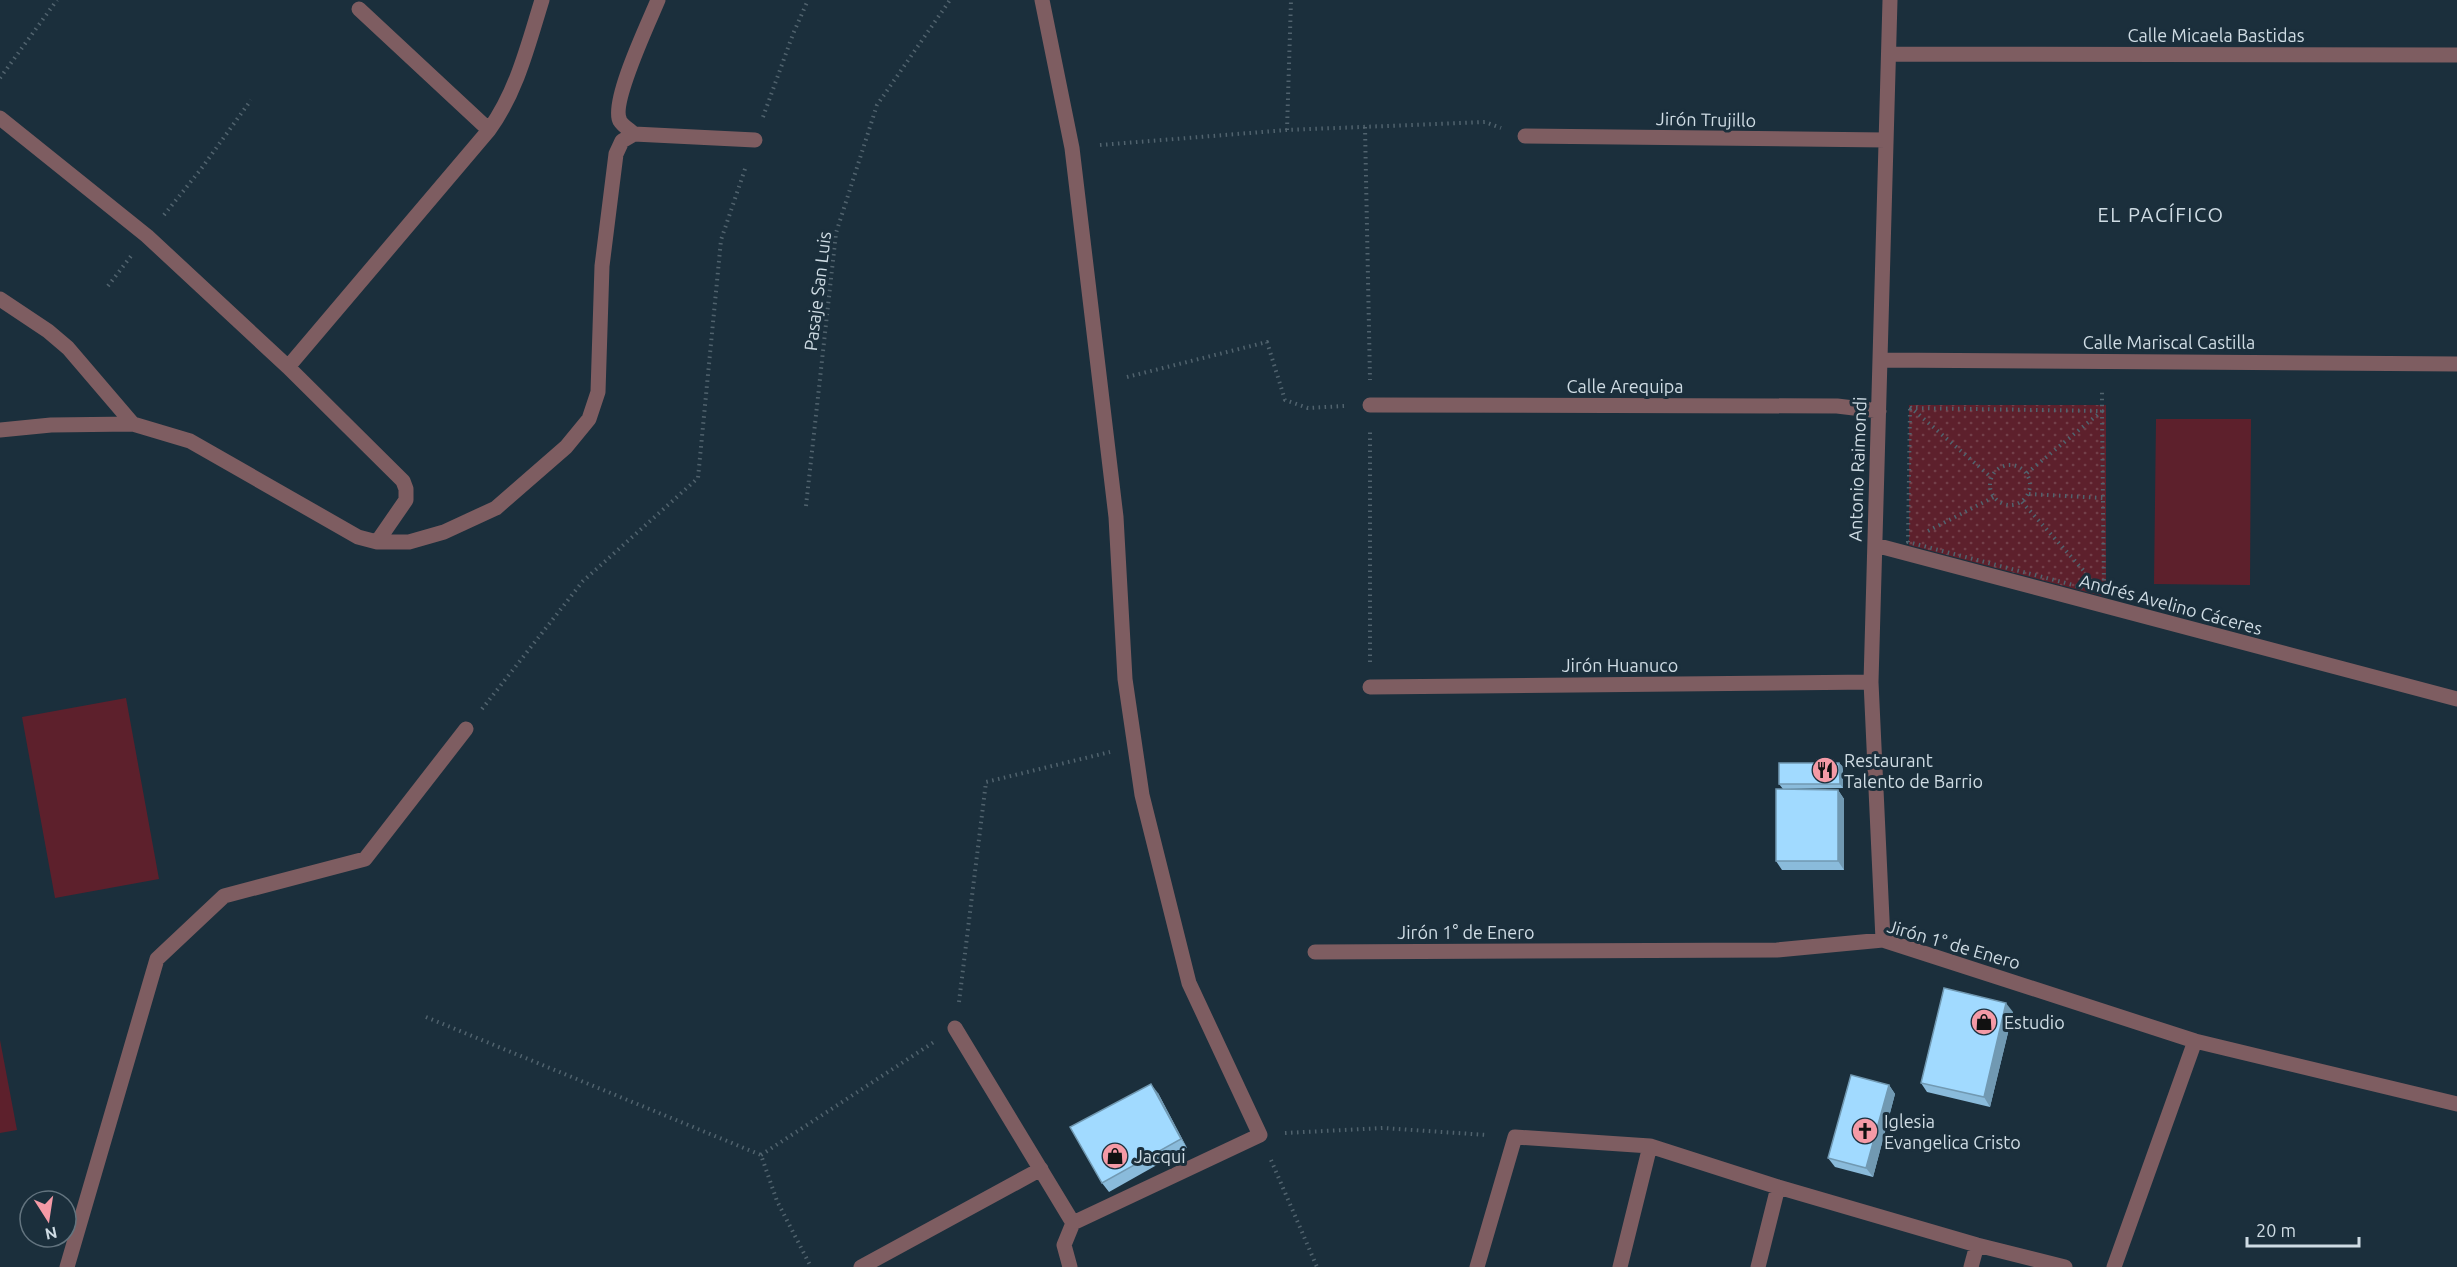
<svg xmlns="http://www.w3.org/2000/svg" width="2457" height="1267" viewBox="0 0 2457 1267" font-family="Ubuntu,sans-serif">
<style>
.grass{fill:#5d202c}
.park{fill:url(#park-dots)}
.lines{fill:none;stroke-linecap:round;stroke-linejoin:round}
.path{stroke:#51636e;stroke-width:4;stroke-dasharray:1.5 4.5;stroke-linecap:butt}
.minor{stroke:#7e5d61;stroke-width:15}
.wall{fill:#8abbdb}
.shaded-wall{fill:#7199b2}
.building{fill:#a1daff;stroke:#7199b2;stroke-width:1.5}
.labels{text-anchor:middle;dominant-baseline:central;stroke-width:6;stroke-linejoin:round;paint-order:stroke}
.street-label{font-size:18px;fill:#cfdce4;stroke:#1b2f3c}
.poi-label{font-size:18px;fill:#cfdce4;stroke:#1b2f3c;text-anchor:start}
.neighbourhood-label{font-size:20px;letter-spacing:1.5px;fill:#cfdce4;stroke:#1b2f3c}
</style>
<defs>
<pattern id="park-dots" width="8" height="8" patternUnits="userSpaceOnUse" patternTransform="scale(1.5)"><rect width="8" height="8" fill="#5d202c"/><path d="M2 2h.1M6 6h.1" fill="none" stroke="#73404a" stroke-width="1.8" stroke-linecap="round"/></pattern>
</defs>
<rect width="100%" height="100%" fill="#1b2f3c"/>
<path class="grass" d="M2156,419H2251L2250,585L2154,584Z
M126,698L159,879L55,898L22,717Z
M0,1040L17,1130L0,1133Z"/>
<path class="park" d="M1909,405H2106V597L1909,545Z"/>
<g class="lines">
<path class="path" d="M0,78L57,0
M763,117L793,34L808,0
M1365,127L1370,380
M1287,130L1291,0
M1100,145L1287,130L1485,122L1501,128
M164,215L201,169L251,100
M108,286L131,256
M1127,377L1267,342L1285,400L1308,408L1344,406
M1910,407L1991,477
M1910,408L2102,411L2104,593L1908,542Z
M1990 485a20 20 0 1 1 40 0a20 20 0 1 1-40 0Z
M2027,473L2102,411V389
M2029,494L2103,498
M2022,502L2084,571
M806,506L836,233L877,105L950,0
M1928,531L1994,497
M1370,662V432
M482,709L583,581L698,478L721,240L746,166
M959,1002L986,782L1110,752
M426,1017L761,1155L777,1201L811,1267
M1285,1133L1383,1128L1487,1135
M761,1155L934,1042
M1271,1160L1317,1267"/>
<path class="minor" d="M1042,0L1072,148L1116,517L1125,679L1142,795L1189,983L1260,1135L1073,1223L1064,1245L1070,1267
M359,9L489,130
M1889,54L2457,55
M0,118L147,236L288,367L403,481L406,489V500L377,542
M634,134C630,130 623,126 620,121C610,103 649,22 658,0
M1525,136L1886,140
M0,299L48,331L68,348L133,424
M1880,360L2457,364
M288,367L489,130C517,91 528,45 542,0
M1370,405L1837,406L1879,411
M0,430L51,425L133,424L190,441L358,537L377,542H409L444,532L496,508L566,447L589,419L598,392L602,266L616,154L622,141L634,134L755,140
M1875,545L2457,699
M1370,687L1871,682
M1883,940L1871,682L1890,0
M1315,952L1777,950L1883,940L2195,1041L2457,1104
M955,1028L1073,1223
M67,1267L157,959L224,896L365,859L466,729
M861,1267L1041,1169
M1477,1267L1515,1137L1650,1146L1778,1187L1977,1245L2065,1267
M1620,1267L1650,1146
M1758,1267L1778,1187
M1971,1267L1977,1245
M2114,1267L2195,1041"/>
</g>
<path class="wall" d="M1839,763L1843,767V788L1783,789L1779,784Z
M1838,790L1844,799V870H1782L1776,861Z
M2013,1012L1990,1107L1927,1092L1921,1083Z
M1889,1085L1895,1094L1873,1177L1835,1167L1828,1158Z
M1158,1093L1187,1148L1109,1192L1102,1183Z"/>
<path class="shaded-wall" d="M1839,763L1843,767V788L1840,784Z
M1838,790L1844,799V870L1838,861Z
M2006,1003L2013,1012L1990,1107L1984,1097Z
M1151,1084L1158,1093L1187,1148L1181,1139Z
M1889,1085L1895,1094L1873,1177L1866,1168Z"/>
<path class="building" d="M1779,763H1839L1840,784H1779Z
M1776,789L1838,790V861H1776Z
M1944,988L2006,1003L1984,1097L1921,1083Z
M1851,1075L1889,1085L1866,1168L1828,1158Z
M1151,1084L1181,1139L1102,1183L1070,1127Z"/>
<defs>
<g id="restaurant-disc" transform="scale(1.35)"><circle r="9.5" fill="#f49aa6" stroke="#1b2f3c"/><path d="M-5-6h1v4h1v-4h1v4h1v-4h1v5L-1.5 .5V6h-2V.5L-5-1ZM5-6V6H3V1.5H1.5Q1.5-4 5-6Z" fill="#111"/></g>
<g id="shop-disc" transform="scale(1.35)"><circle r="9.5" fill="#f49aa6" stroke="#1b2f3c"/><path d="M-5-2.5h2.3a2.7 3.5 0 0 1 5.4 0H5L5.5 6h-11ZM-1.5-2.5h3a1.5 2.3 0 0 0-3 0Z" fill="#111"/></g>
<g id="church-disc" transform="scale(1.35)"><circle r="9.5" fill="#f49aa6" stroke="#1b2f3c"/><path d="M-1.2-6h2.4v3.5h3.3v2.4h-3.3V6h-2.4V-.1h-3.3v-2.4h3.3Z" fill="#111"/></g>
</defs>
<g fill-rule="evenodd">
<use href="#restaurant-disc" x="1825" y="770"/>
<use href="#shop-disc" x="1984" y="1022"/>
<use href="#church-disc" x="1865" y="1131"/>
<use href="#shop-disc" x="1115" y="1156"/>
</g>
<g class="labels">
<g class="street-label">
<text x="2216" y="35">Calle Micaela Bastidas</text>
<text transform="translate(1706 119) rotate(1)">Jirón Trujillo</text>
<text transform="translate(817 291) rotate(-83)">Pasaje San Luis</text>
<text x="2169" y="342">Calle Mariscal Castilla</text>
<text x="1625" y="386">Calle Arequipa</text>
<text transform="translate(1857 469) rotate(-88)">Antonio Raimondi</text>
<text transform="translate(2171 604) rotate(15)">Andrés Avelino Cáceres</text>
<text x="1620" y="665">Jirón Huanuco</text>
<text x="1466" y="932">Jirón 1° de Enero</text>
<text transform="translate(1954 944) rotate(16)">Jirón 1° de Enero</text>
</g>
<g class="poi-label">
<text x="1844" y="760">Restaurant<tspan x="1844" dy="21">Talento de Barrio</tspan></text>
<text x="2004" y="1022">Estudio</text>
<text x="1884" y="1121">Iglesia<tspan x="1884" dy="21">Evangelica Cristo</tspan></text>
<text x="1134" y="1156">Jacqui</text>
</g>
<g class="neighbourhood-label">
<text x="2161" y="214">EL PACÍFICO</text>
</g>
</g>
<g transform="translate(48 1219) rotate(168)"><circle r="28" fill="#1b2f3c" stroke="#63747f" stroke-width="1.5"/>
<path d="M0-4.5L10 22L0 15L-10 22Z" fill="#f49aa6"/>
<text y="-9" font-size="16" font-weight="bold" text-anchor="middle" fill="#cfdce4">N</text>
</g>
<path d="M2247 1237v9h112v-9" fill="none" stroke="#cfdce4" stroke-width="3"/>
<text x="2256" y="1237" font-size="18" fill="#cfdce4" stroke="#1b2f3c" stroke-width="4.5" paint-order="stroke">20 m</text>
</svg>
